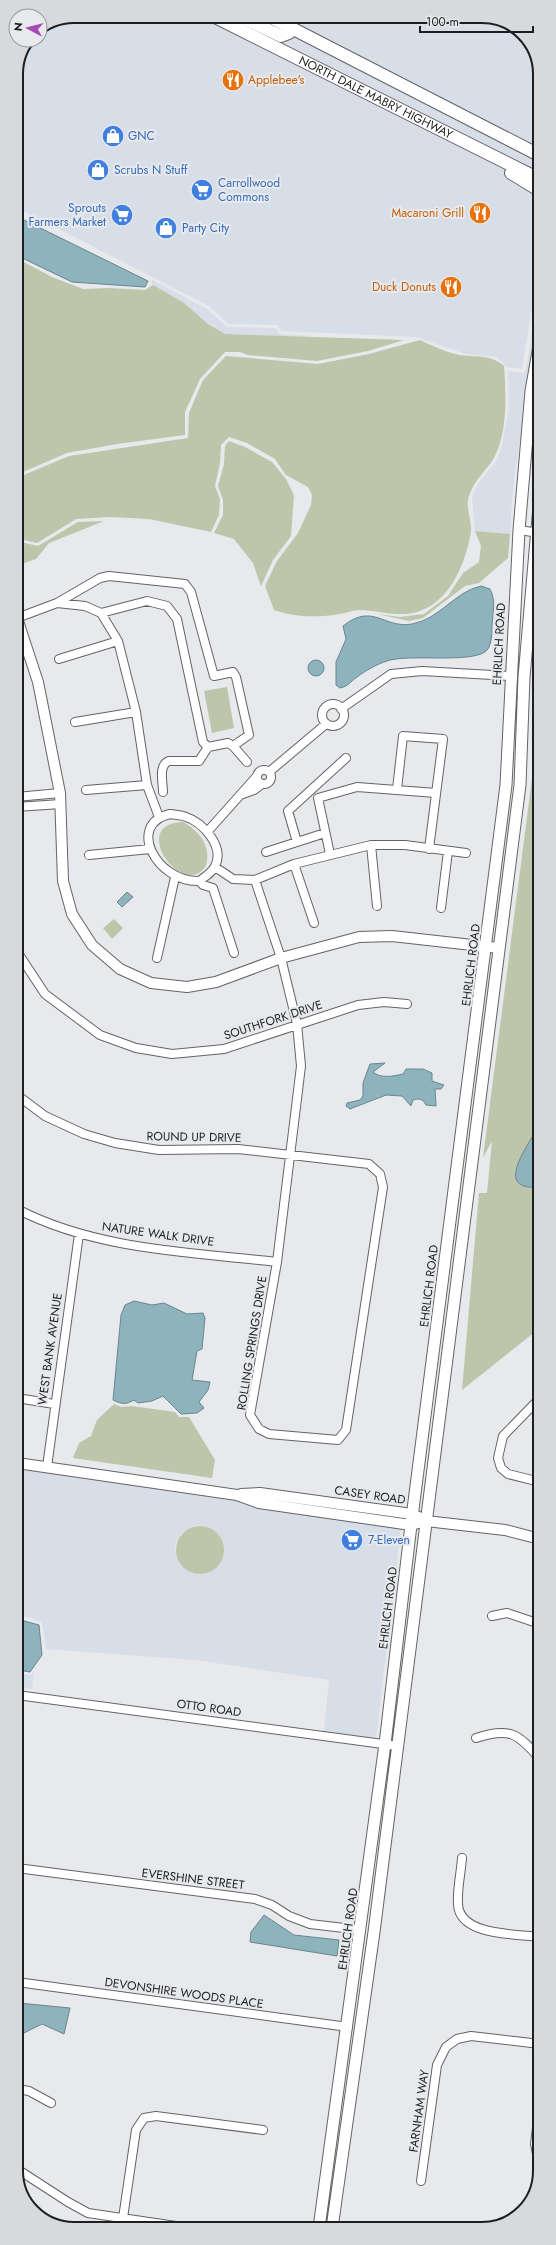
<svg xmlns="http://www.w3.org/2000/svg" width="556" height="2245" viewBox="0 0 556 2245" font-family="Jost,sans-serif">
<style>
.built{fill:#d8dee7;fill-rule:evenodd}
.green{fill:#bdc6aa}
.water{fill:#8db3bd;stroke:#6b868e}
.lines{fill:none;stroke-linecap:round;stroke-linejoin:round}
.minor-casing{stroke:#636466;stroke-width:10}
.tertiary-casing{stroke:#636466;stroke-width:12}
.secondary-casing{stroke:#636466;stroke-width:13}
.primary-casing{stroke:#636466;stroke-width:14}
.minor{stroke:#fff;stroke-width:8}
.tertiary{stroke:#fff;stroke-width:10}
.secondary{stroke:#fff;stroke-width:11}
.primary{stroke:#fff;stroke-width:12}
.labels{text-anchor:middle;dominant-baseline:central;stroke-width:4;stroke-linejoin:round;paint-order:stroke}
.food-label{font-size:12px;fill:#c56008;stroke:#e7e9ec;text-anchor:end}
.street-label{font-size:12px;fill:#1d1e1f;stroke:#e7e9ec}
.shop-label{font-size:12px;fill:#366cbe;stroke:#e7e9ec;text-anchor:start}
.rim{fill:none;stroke:#1d1e1f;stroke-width:2}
</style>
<rect width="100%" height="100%" fill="#e7e9ec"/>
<path class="built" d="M74,16H489L520,31L539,63V263L522,369L506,367L497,357L466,354L416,337L281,331L278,325L228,324L209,306L16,207V74L30,40H40V30Z
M152,280L207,309L227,327L275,328L280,334L312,336L295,337L225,334L208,324L184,303L151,284Z
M539,287V311L513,488L510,534L475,531L472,498L476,487L496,461L501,450L509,409L508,371L523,373L526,370Z
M17,1467L233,1498L401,1528L376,1739L324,1732L329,1680L195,1660L46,1649L42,1623L32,1618L17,1615ZM200,1525L207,1527L220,1536L224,1550L223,1558L209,1572L199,1575L175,1550L176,1542L181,1534L190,1527Z
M34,1672L32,1689L17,1687V1676L22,1674L31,1675Z"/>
<path class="green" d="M16,258L52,277L83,289L108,288L145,290L153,285L184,303L208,324L225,334L404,340L368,351L317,361L248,355L240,352H225L200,379L185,412V435L117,444L67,453L16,475Z
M420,340C431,345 443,351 455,354C472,358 490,353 504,366C506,396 508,431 494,458C486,471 474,480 469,496C465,507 472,520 471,531C465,569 444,616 399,614C386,614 373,610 360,610C353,610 347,613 339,614C319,618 293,617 274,610L265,586L277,561L298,533L311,505L312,495L308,487L286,475L275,459L247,443L229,437L221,445L220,463L215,486L220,499L219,515L211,532L149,519L110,517L76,519L37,543L16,538V481L19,477L69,456L188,438L189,413L203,380L226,356L318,364L369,354Z
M229,441L245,447L272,462L286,479L294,495L291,536L273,560L261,586L253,563L234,539L214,533L223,515V500L218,486L224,464L225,446Z
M104,521L49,543L36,559L16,566V541L38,546L78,522Z
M475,531L510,534L508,558L479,583L465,586L423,618L409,621L377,614L400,617L424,614L448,596L463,573L479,562L481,546Z
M227,687L234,728L212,733L204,691Z
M539,724L540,1333L531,1335L462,1390L479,1193H487L492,1141L483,1158Z
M183,822C190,826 195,830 200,836C210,848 212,873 192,875C167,877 137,823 183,822Z
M114,919L123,928L112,939L103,928Z
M114,1404L121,1407L132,1406L175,1412L179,1417H189L215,1460L212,1478L73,1458L79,1443L91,1436L97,1420Z
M176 1550a24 24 0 1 1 48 0a24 24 0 1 1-48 0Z"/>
<path class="water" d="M16,216L148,281L145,287L72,282L16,255Z
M481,586L490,589C496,600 493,612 492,625C492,632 492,642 488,649C477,665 409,653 387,661C377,664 365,671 357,677C350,682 349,686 340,688L336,685V662L346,639L343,626C373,602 384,629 412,624C440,619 454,592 481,586Z
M308 668a8 8 0 1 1 16 0a8 8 0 1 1-16 0Z
M127,892L133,897L122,907L117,902Z
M385,1063L373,1072C381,1079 394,1076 403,1074L406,1069H423L432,1073V1081L444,1085L441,1089H435L436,1106L426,1105C423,1099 419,1098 413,1100L411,1106L402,1096L386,1095L350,1109L346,1106L347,1103L360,1100L363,1096V1083L370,1064Z
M539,1124V1187C490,1191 532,1142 539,1124Z
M134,1301L152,1305L164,1303L187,1314L203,1313L205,1318L202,1349L197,1351L192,1380L210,1382L208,1390L199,1402L204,1408L197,1413L181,1414L163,1396L152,1401L138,1403L134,1400C126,1405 121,1404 113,1400L121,1315L125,1305Z
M17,1619L39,1625L42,1655L30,1672L19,1670L17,1672Z
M264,1915L294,1935L339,1940L337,1956L250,1942L251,1932Z
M19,2003L70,2008L64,2034L42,2024L22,2034L17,2007Z"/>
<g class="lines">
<g class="minor-casing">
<path id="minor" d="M519,530L539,533
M57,603L100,578L109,576L185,584L191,592L214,676L233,672L236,677L249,735L233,746L228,743L208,747L203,742L177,619L167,606L147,601L101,613
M17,618L57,603L85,606L101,613L118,641L136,712L147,785L159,817
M59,659L118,641
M322 715a11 11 0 1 1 22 0a11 11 0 1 1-22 0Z
M341,709L391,674L422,671L510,676
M75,722L136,712
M233,746L247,762
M257 777a7 7 0 1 1 14 0a7 7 0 1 1-14 0Z
M269,772L326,724
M397,789L403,736L443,739L429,849
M86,790L147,785
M163,792C163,782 158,765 169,761H199L208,747
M240,795L254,790L262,784
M16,797L60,793
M16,807L61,804
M170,814C175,815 181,815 186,817C203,822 225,847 215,866C212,873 205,877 199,881C156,882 126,824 170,814Z
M208,831L257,776
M297,842L288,811L346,758
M371,845L377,906
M266,852L325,833
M330,854L318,798L357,787L436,793
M89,855L150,849
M294,864L314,923
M215,867L233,879L255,880L294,864L371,845H405L466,853
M199,881L203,885L213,888L234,953
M441,908L448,851
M16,950L45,994L100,1035L136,1048L172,1054L224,1049L358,1005L384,1002L407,1004
M157,958L175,877
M17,1095L45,1116L84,1134L115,1143L159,1150L238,1149L369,1164L380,1174L383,1187L346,1430L338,1440L269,1434L259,1429L250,1415L277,1262L301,1066L297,1024L281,958L255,880
M17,1209C96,1250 190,1252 277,1262
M17,1398L54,1404
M540,1398L503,1436L498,1458L501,1468L508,1474L540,1482
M47,1467L79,1234
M492,1616L507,1613L540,1624
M17,1695L398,1746
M476,1738C509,1727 518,1733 540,1759
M462,1858C461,1873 457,1889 458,1904C459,1936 517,1934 540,1937
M17,1868L255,1899L272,1905L289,1916L310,1924L361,1930
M17,1982L348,2027
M17,2089L29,2091L51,2103
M540,2103L535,2144L540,2168
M17,2169L68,2202L88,2213L196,2229
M421,2181L437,2065L446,2047L457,2039L471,2036L540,2044
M123,2218L136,2130L144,2118L156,2116L263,2130"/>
</g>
<g class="tertiary-casing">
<path id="tertiary" d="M16,615L38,682L60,793L63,881L72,914L92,945L120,969L151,983L187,987L216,982L281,958L359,937L392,936L499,948
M17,1463L237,1495L259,1503L411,1525L426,1521L505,1530L540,1539
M241,1494L260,1493L412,1514L419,1517"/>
</g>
<g class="secondary-casing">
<path id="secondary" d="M319,2228L385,1744L411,1525L506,785L519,530L531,391L539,346
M332,2228L374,1932L520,785L524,677L539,506"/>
</g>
<g class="primary-casing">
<g id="primary">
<path id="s1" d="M213,16L539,179"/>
<path d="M239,16L281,36L289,33L291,28"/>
<path d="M268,16L539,155"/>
<path d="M511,173L539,190"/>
</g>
</g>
<use href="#minor" class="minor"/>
<use href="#tertiary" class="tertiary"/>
<use href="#secondary" class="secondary"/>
<use href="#primary" class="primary"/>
</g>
<defs>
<g id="restaurant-disc" transform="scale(1.15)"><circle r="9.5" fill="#e8710a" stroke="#e7e9ec"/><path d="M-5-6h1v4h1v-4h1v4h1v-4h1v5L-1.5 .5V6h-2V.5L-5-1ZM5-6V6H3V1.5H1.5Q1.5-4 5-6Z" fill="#fff"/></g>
<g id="shop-disc" transform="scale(1.15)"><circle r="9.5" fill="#3f7fe0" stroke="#e7e9ec"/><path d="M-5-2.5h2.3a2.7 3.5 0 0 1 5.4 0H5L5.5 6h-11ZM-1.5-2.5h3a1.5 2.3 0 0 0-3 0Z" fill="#fff"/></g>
<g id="supermarket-disc" transform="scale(1.15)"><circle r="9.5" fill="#3f7fe0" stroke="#e7e9ec"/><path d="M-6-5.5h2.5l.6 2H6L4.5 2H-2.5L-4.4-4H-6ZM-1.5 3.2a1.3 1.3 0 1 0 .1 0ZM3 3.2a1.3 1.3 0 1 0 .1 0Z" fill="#fff"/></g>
</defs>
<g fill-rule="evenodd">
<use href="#restaurant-disc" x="233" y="80"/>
<use href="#shop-disc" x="113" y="136"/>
<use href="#shop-disc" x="98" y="170"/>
<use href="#supermarket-disc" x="202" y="190"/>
<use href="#restaurant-disc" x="480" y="213"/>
<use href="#supermarket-disc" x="122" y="215"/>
<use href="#shop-disc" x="166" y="228"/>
<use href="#restaurant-disc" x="451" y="287"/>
<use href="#supermarket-disc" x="352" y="1540"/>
</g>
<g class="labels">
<g class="food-label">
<text x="248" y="80" text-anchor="start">Applebee's</text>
<text x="464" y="213">Macaroni Grill</text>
<text x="436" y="287">Duck Donuts</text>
</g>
<g class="street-label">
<text stroke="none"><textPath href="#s1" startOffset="182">NORTH DALE MABRY HIGHWAY</textPath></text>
<text transform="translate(499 644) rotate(-87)">EHRLICH ROAD</text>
<text transform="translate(471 965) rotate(-83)">EHRLICH ROAD</text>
<text transform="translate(273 1020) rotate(-18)">SOUTHFORK DRIVE</text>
<text transform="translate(194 1137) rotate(1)">ROUND UP DRIVE</text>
<text transform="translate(158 1234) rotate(8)">NATURE WALK DRIVE</text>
<text transform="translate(429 1286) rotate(-83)">EHRLICH ROAD</text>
<text transform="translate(252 1343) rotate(-81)">ROLLING SPRINGS DRIVE</text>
<text transform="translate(50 1349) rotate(-82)">WEST BANK AVENUE</text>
<text transform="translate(370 1495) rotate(8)">CASEY ROAD</text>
<text transform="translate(388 1608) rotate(-83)">EHRLICH ROAD</text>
<text transform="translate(209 1708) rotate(8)">OTTO ROAD</text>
<text transform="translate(193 1879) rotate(7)">EVERSHINE STREET</text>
<text transform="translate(348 1929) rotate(-82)">EHRLICH ROAD</text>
<text transform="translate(184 1993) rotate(8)">DEVONSHIRE WOODS PLACE</text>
<text transform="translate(419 2111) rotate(-82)">FARNHAM WAY</text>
</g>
<g class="shop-label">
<text x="128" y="136">GNC</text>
<text x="114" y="170">Scrubs N Stuff</text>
<text x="218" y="183">Carrollwood<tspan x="218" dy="14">Commons</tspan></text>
<text x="106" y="208" text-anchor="end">Sprouts<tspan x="106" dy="14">Farmers Market</tspan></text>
<text x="182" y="228">Party City</text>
<text x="368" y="1540">7-Eleven</text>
</g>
</g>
<path d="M0 0H556V2245H0ZM74 23H482A51 51 0 0 1 533 74V2171A51 51 0 0 1 482 2222H74A51 51 0 0 1 23 2171V74A51 51 0 0 1 74 23Z" fill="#d7d9dc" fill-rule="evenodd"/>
<path class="rim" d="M74 23H482A51 51 0 0 1 533 74V2171A51 51 0 0 1 482 2222H74A51 51 0 0 1 23 2171V74A51 51 0 0 1 74 23Z"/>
<g transform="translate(28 28) rotate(277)"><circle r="19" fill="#e7e9ec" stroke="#96989a"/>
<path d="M0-3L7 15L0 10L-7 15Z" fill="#a84ab4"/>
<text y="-6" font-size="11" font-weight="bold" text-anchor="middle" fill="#1d1e1f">N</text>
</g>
<path d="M420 26v6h113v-6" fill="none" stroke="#1d1e1f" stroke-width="2"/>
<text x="426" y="26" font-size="12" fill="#1d1e1f" stroke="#e7e9ec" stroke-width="3" paint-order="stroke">100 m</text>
</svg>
